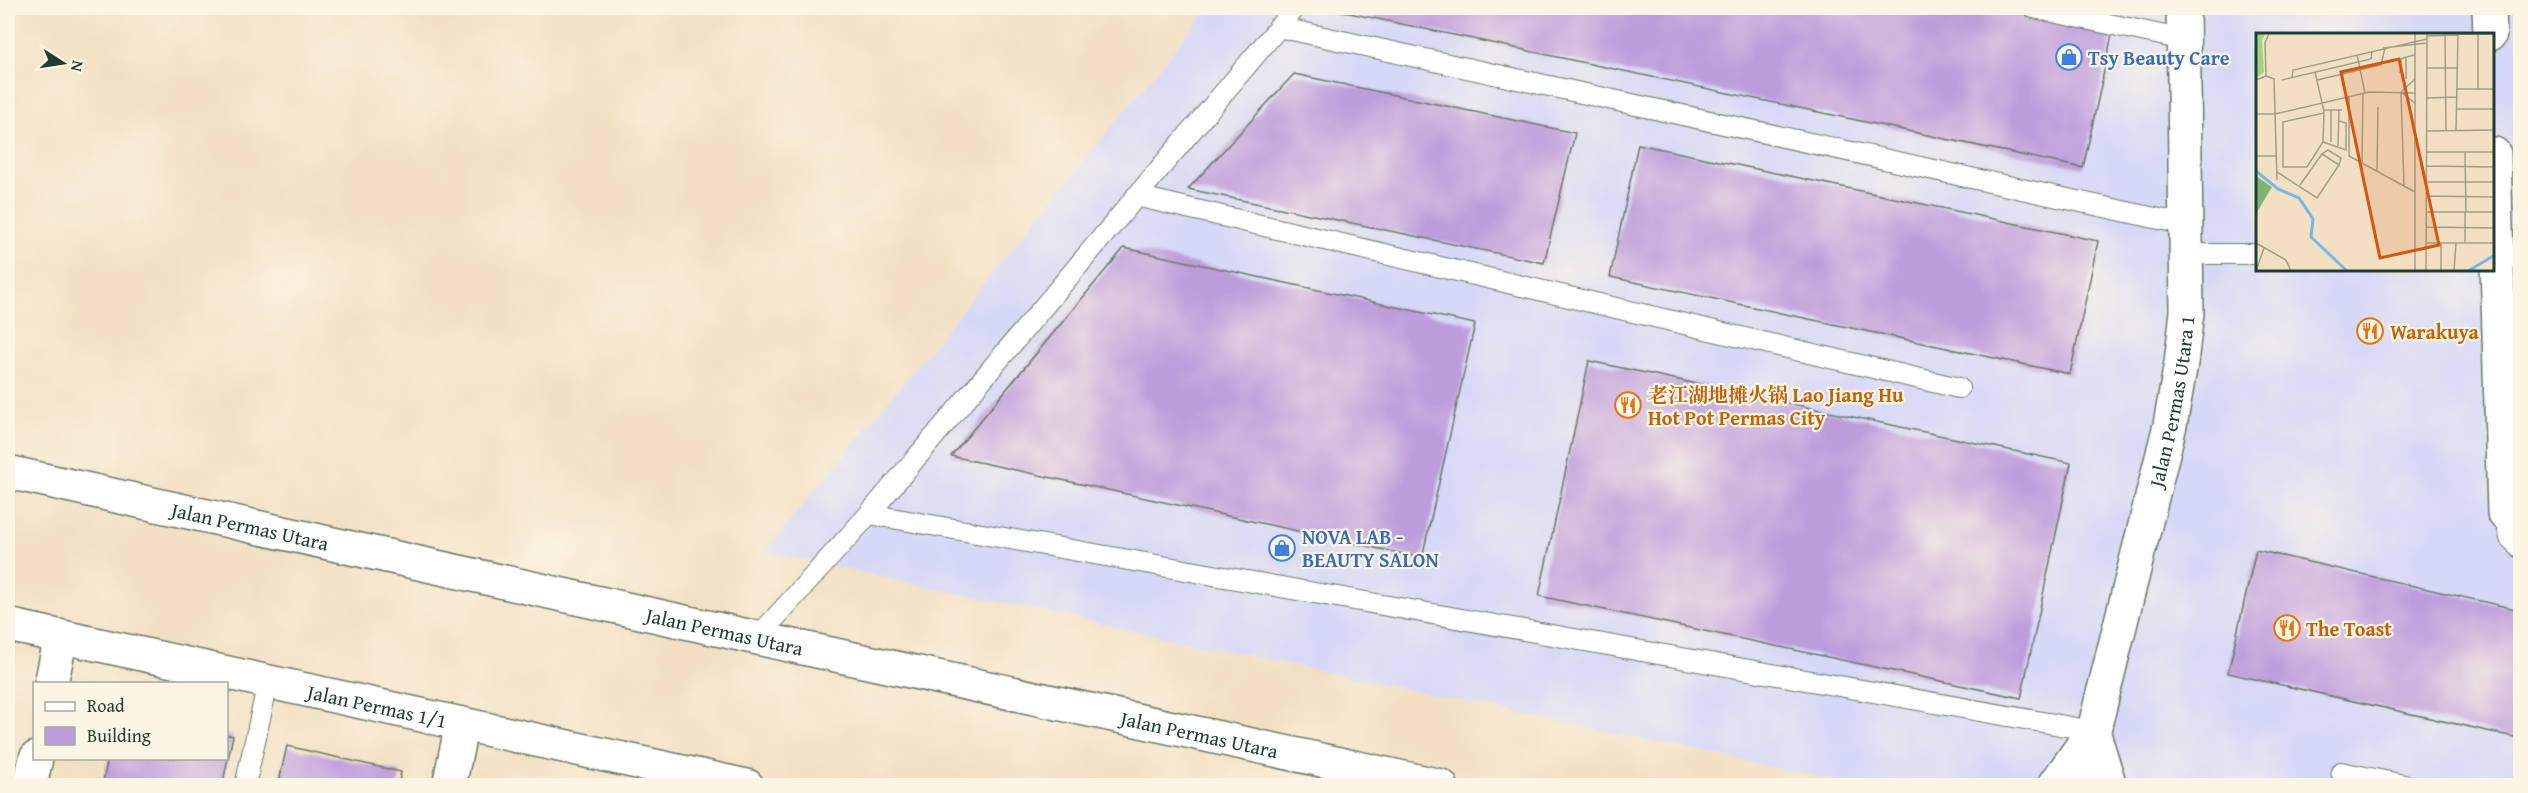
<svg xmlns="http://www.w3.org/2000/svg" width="2528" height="793" viewBox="0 0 2528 793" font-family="'Gentium Book Plus','Noto Serif SC',serif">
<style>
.built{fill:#d6d8f8;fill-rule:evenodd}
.building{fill:#bd9cdc}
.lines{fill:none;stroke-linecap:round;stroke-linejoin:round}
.lane-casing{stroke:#697666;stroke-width:22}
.street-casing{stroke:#697666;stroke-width:36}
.primary-casing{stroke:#697666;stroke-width:36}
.lane{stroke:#fff;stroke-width:20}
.street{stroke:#fff;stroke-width:33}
.primary{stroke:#fff;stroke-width:33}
.labels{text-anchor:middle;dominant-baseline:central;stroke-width:4.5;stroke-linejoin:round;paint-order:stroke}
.shop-label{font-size:20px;font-weight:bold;fill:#366cbe;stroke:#fcf5e5;text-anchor:start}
.food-label{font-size:20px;font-weight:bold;fill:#c56008;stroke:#fcf5e5;text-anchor:start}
.street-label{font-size:20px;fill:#1f3d34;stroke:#fcf5e5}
.inset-river{fill:none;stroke:#77b7eb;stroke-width:3}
.inset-road{fill:none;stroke:#9e9f8a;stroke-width:1.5}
.view{fill:#d45610;fill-opacity:0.15;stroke:#d45610;stroke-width:3}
.inset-edge{fill:none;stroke:#1f3d34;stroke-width:3}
</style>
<rect width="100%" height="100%" fill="#fcf5e5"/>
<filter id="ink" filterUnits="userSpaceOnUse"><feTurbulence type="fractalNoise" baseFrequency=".0167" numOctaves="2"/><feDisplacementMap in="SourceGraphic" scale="12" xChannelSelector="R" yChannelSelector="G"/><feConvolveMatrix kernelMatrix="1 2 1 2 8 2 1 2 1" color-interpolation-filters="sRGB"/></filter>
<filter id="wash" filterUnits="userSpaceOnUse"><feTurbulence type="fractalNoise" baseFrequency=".008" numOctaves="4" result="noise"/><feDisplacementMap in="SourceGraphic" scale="24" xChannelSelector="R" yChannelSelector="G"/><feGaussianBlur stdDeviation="1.35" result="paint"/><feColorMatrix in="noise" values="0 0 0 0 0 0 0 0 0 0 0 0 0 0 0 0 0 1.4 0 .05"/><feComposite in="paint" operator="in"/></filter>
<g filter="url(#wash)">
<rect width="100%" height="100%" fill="#f3e0c3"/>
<path class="built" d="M1208,8H2520V785H1854L765,552ZM2258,34H2494V270H2258Z"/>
<g id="blocks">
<path class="building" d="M1338,8H2007L2113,30L2083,168L1335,10Z
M1294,74L1575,133L1544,263L1188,189Z
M1638,144L2098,241L2070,374L1610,277Z
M1124,248L1475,324L1422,558L951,456Z
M1589,361L2071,463L2021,698L1539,596Z
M2256,550L2520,610L2519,738L2228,673Z
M226,734L233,736L222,786H102L108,758H226Z
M287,746L401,772L398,786H278Z"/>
</g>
</g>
<g filter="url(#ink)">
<use href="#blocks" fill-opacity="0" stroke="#697666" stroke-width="1.5"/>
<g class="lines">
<g class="lane-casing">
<path id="lane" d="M2034,8L2184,40
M1278,27L2187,225
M1136,196L1959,388
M2188,254H2258
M2494,255H2520
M869,514L2093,731
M2520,516L2504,513L2510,538L2520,548
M757,638L869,514L1295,8
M2341,772L2409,786
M245,786L268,682"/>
</g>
<g class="street-casing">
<g id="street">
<path d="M2489,8L2490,34"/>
<path d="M2494,154L2504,513"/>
<path id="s1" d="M8,625L747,786"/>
<path d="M51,684L61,637"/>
<path d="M30,786L36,758"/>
<path d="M449,786L462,724"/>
<path id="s2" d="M2080,786L2170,425L2181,363L2187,312L2183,8"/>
</g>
</g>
<g class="primary-casing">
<g id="primary">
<path id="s3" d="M8,472L757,638L1441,786"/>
<path d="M2093,731L2110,786"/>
<path d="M2054,786L2093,731"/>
</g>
</g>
<use href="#lane" class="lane"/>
<use href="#street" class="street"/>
<use href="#primary" class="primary"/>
</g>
</g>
<defs>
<g id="shop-ring" transform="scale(1.35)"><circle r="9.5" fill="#fcf5e5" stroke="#3f7fe0" stroke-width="1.5"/><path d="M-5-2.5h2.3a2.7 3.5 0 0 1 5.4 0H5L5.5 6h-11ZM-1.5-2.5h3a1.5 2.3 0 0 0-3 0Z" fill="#3f7fe0"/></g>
<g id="restaurant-ring" transform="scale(1.35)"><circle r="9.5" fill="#fcf5e5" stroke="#e8710a" stroke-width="1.5"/><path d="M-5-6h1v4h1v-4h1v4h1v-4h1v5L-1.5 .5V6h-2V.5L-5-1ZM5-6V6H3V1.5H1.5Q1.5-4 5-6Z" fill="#e8710a"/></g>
</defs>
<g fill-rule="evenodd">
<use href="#shop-ring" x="2069" y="57"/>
<use href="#restaurant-ring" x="2370" y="331"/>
<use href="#restaurant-ring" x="1628" y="405"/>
<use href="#shop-ring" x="1282" y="548"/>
<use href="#restaurant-ring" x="2287" y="628"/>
</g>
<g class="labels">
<g class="shop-label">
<text x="2088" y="57">Tsy Beauty Care</text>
<text x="1302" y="536">NOVA LAB -<tspan x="1302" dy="23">BEAUTY SALON</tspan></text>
</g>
<g class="food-label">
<text x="2390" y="331">Warakuya</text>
<text x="1648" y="394">老江湖地摊火锅 Lao Jiang Hu<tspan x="1648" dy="23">Hot Pot Permas City</tspan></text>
<text x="2306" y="628">The Toast</text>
</g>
<g class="street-label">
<text stroke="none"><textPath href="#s2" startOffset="396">Jalan Permas Utara 1</textPath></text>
<text stroke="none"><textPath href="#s3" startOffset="248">Jalan Permas Utara</textPath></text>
<text stroke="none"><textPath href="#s3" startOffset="734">Jalan Permas Utara</textPath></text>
<text stroke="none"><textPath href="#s1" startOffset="378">Jalan Permas 1/1</textPath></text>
<text stroke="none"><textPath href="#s3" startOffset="1220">Jalan Permas Utara</textPath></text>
</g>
</g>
<g transform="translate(2256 33)">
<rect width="238" height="238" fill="#f3e0c3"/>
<path d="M0,1H9L6,7L8,39L0,45Z" fill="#9fd382"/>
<path d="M0,143L16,154L0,181Z" fill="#7fb570"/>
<path class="inset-river" d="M0,138L22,156L43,165L57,186L55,204L91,238M212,238L239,222"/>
<path class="inset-road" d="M189,1L190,98M202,1H239M171,3L202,2M127,15L171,10M101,22L109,60M171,35H201M59,39L67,74L68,80L67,109L51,134H27V89L68,80M144,40L145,26L150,24M10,43L18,46L21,147M36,45L37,37L171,6M150,46V24L159,22M0,47L10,43L9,10L13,1M26,47L115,26L116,18M61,47L125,32L129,15M201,56H239M222,56V1M145,59L159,46M145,59L160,71M145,60L148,153M93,63V123L159,159M171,65L201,64M201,76H239M67,77H86M0,81H19L113,59L159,60M171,98L239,97M200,98L202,1M67,109L90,117V90L83,88M75,109V77M82,113L83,77M72,117L85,125L83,132L66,121ZM171,119H239M209,119L210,179M0,123H20M106,130L107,60M170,133L239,134M121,138L122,74M21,139L61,165L83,132M170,149H239M44,152L66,121M170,163L239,164M170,179H239M209,179V210M170,194L239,195M0,210L30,227L35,238M170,210H239M0,238L8,215M159,238V1M170,238L171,1M185,238V210M198,238L200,210"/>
<path class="view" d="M143,26L183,212L124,225L85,39Z"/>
<rect width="238" height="238" class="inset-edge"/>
</g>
<rect width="2528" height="793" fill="none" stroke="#fcf5e5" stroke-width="30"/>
<rect x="33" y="682" width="195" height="78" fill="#fcf5e5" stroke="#a4ab9e" stroke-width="1.5"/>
<rect x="45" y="702" width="30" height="9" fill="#ffffff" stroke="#a4ab9e" stroke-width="1.5"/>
<text x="87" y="712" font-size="18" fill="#1f3d34">Road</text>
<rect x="45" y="727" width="30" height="18" fill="#bd9cdc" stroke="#a4ab9e" stroke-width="1.5"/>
<text x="87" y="742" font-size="18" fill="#1f3d34">Building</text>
<g transform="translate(63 63) rotate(102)" stroke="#fcf5e5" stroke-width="4.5" paint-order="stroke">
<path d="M0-4.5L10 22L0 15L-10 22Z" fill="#1f3d34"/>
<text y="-9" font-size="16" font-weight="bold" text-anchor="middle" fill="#1f3d34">N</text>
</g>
</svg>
